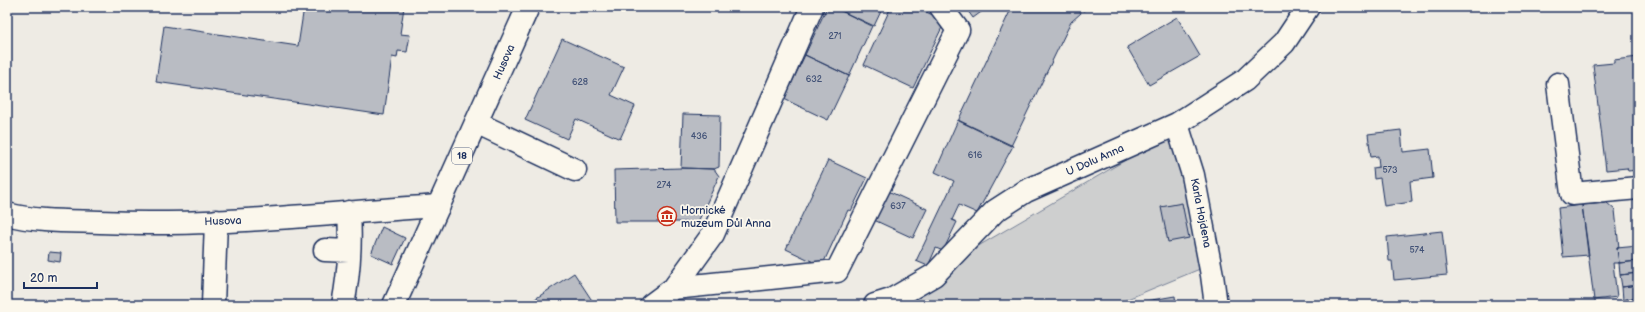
<svg xmlns="http://www.w3.org/2000/svg" width="1645" height="312" viewBox="0 0 1645 312" font-family="'Balsamiq Sans',sans-serif">
<style>
.green{fill:#cecfcf;stroke:#747f96}
.building{fill:#b9bcc3;stroke:#1b2f5e}
.lines{fill:none;stroke-linecap:round;stroke-linejoin:round}
.minor-casing{stroke:#1b2f5e;stroke-width:25}
.major-casing{stroke:#1b2f5e;stroke-width:25}
.minor{stroke:#fbf7ec;stroke-width:22}
.major{stroke:#fbf7ec;stroke-width:22}
.labels{text-anchor:middle;dominant-baseline:central;stroke-width:3.5;stroke-linejoin:round;paint-order:stroke}
.number-label{font-size:9px;fill:#425277}
.shield{fill:#fbf7ec;stroke:#5e6b89;stroke-width:1}
.shield-label{font-size:10px;font-weight:bold;fill:#1b2f5e}
.street-label{font-size:11px;fill:#1b2f5e;stroke:#fbf7ec}
.poi-label{font-size:11px;fill:#1b2f5e;stroke:#fbf7ec;text-anchor:start}
</style>
<rect width="100%" height="100%" fill="#eeebe4"/>
<filter id="ink" filterUnits="userSpaceOnUse"><feTurbulence type="fractalNoise" baseFrequency=".025" numOctaves="2"/><feDisplacementMap in="SourceGraphic" scale="8" xChannelSelector="R" yChannelSelector="G"/><feConvolveMatrix kernelMatrix="1 2 1 2 8 2 1 2 1" color-interpolation-filters="sRGB"/></filter>
<g filter="url(#ink)">
<path class="green" d="M1177,130L1207,266L1113,305H865L891,297Z"/>
<path class="building" d="M304,7H404L400,34L410,35L407,52L398,51L397,58L392,57L384,115L156,82L164,26L298,46Z
M827,7H833L872,26L849,76L805,55Z
M833,7H883L874,26Z
M891,7H916L945,21L913,88L864,65Z
M965,7H988L973,18Z
M1012,7H1090L1083,11L1082,9L1080,11L1081,13L1071,22L1011,146L959,121V119Z
M1177,17L1200,56L1149,85L1127,47Z
M562,39L624,67L611,95L635,106L620,139L576,119L567,139L525,120Z
M805,55L849,76L828,120L784,99Z
M1638,57V170L1628,171L1627,168L1606,170L1593,65L1614,63V60Z
M683,114L720,115L719,167L714,169L681,168Z
M958,120L1013,146L977,213L959,205L952,220L957,222L943,251L936,248L928,266L916,261L954,181L935,172Z
M1401,130L1403,152L1430,149L1433,178L1410,181L1412,202L1384,206L1380,178L1374,179L1373,168L1379,167L1378,156L1371,157L1368,134Z
M828,160L867,178L851,211L848,210L822,266L786,249Z
M681,168L714,169L719,176L698,222H615L614,170Z
M888,191L927,209L913,238L874,220Z
M1606,202L1615,210L1619,248H1617L1619,263H1613L1617,297L1594,300L1582,205L1606,203Z
M1182,203L1189,238L1168,242L1161,207Z
M1582,205L1589,255L1563,257L1558,208Z
M382,227L405,238L393,264L371,254Z
M1442,231L1447,275L1394,280L1392,261H1389L1387,237Z
M1638,246V261L1619,263L1617,248Z
M49,252L61,253L60,262L48,260Z
M1638,261V273L1620,275L1619,263Z
M574,273L595,305H526Z
M1638,273V285L1622,287L1620,275Z
M1638,285V297L1623,300L1622,287Z
M1175,296L1176,305H1135L1134,303Z
M1638,297V305H1624L1623,300Z"/>
<g class="lines">
<g class="minor-casing">
<path id="minor" d="M1558,84L1572,194L1638,188
M476,123L575,170
M1177,124L1193,175L1212,275L1216,305
M7,214C37,222 69,221 100,222C214,227 326,213 439,206
M325,250L349,251
M674,288L837,271L958,30L941,7
M213,305L216,221
M343,305C349,274 351,243 349,212
M651,305L674,288L713,234L812,7
M875,305L891,300L934,275L995,211L1026,191L1177,124L1245,80L1284,43L1308,7"/>
</g>
<g class="major-casing">
<path id="major" d="M394,305L528,7"/>
</g>
<use href="#minor" class="minor"/>
<use href="#major" class="major"/>
</g>
</g>
<defs>
<g id="museum-ring" transform="scale(1)"><circle r="9.5" fill="#fbf7ec" stroke="#c8321e" stroke-width="1.5"/><path d="M0-6L6-3V-2H-6V-3ZM-5-1h2V3h-2ZM-1-1h2V3h-2ZM3-1h2V3H3ZM-6 4H6V6H-6Z" fill="#c8321e"/></g>
</defs>
<g fill-rule="evenodd">
<use href="#museum-ring" x="667" y="216"/>
</g>
<g class="labels">
<g class="number-label">
<text x="835" y="36">271</text>
<text x="814" y="79">632</text>
<text x="580" y="82">628</text>
<text x="699" y="136">436</text>
<text x="975" y="155">616</text>
<text x="1390" y="170">573</text>
<text x="664" y="185">274</text>
<text x="898" y="206">637</text>
<text x="1417" y="250">574</text>
</g>
<rect class="shield" x="452" y="148" width="20" height="16" rx="3"/>
<g class="shield-label">
<text x="462" y="156">18</text>
</g>
<g class="street-label">
<text transform="translate(504 62) rotate(-66)">Husova</text>
<text transform="translate(1095 160) rotate(-24)">U Dolu Anna</text>
<text transform="translate(1201 213) rotate(79)">Karla Hojdena</text>
<text transform="translate(223 221) rotate(-2)">Husova</text>
</g>
<g class="poi-label">
<text x="681" y="210">Hornické<tspan x="681" dy="13">muzeum Důl Anna</tspan></text>
</g>
</g>
<rect width="1645" height="312" fill="none" stroke="#fbf7ec" stroke-width="24"/>
<rect x="12" y="12" width="1621" height="288" fill="none" stroke="#1b2f5e" stroke-width="1.5" filter="url(#ink)"/>
<path d="M24 282v6h73v-6" fill="none" stroke="#1b2f5e" stroke-width="2"/>
<text x="30" y="282" font-size="12" fill="#1b2f5e" stroke="#fbf7ec" stroke-width="3" paint-order="stroke">20 m</text>
</svg>
